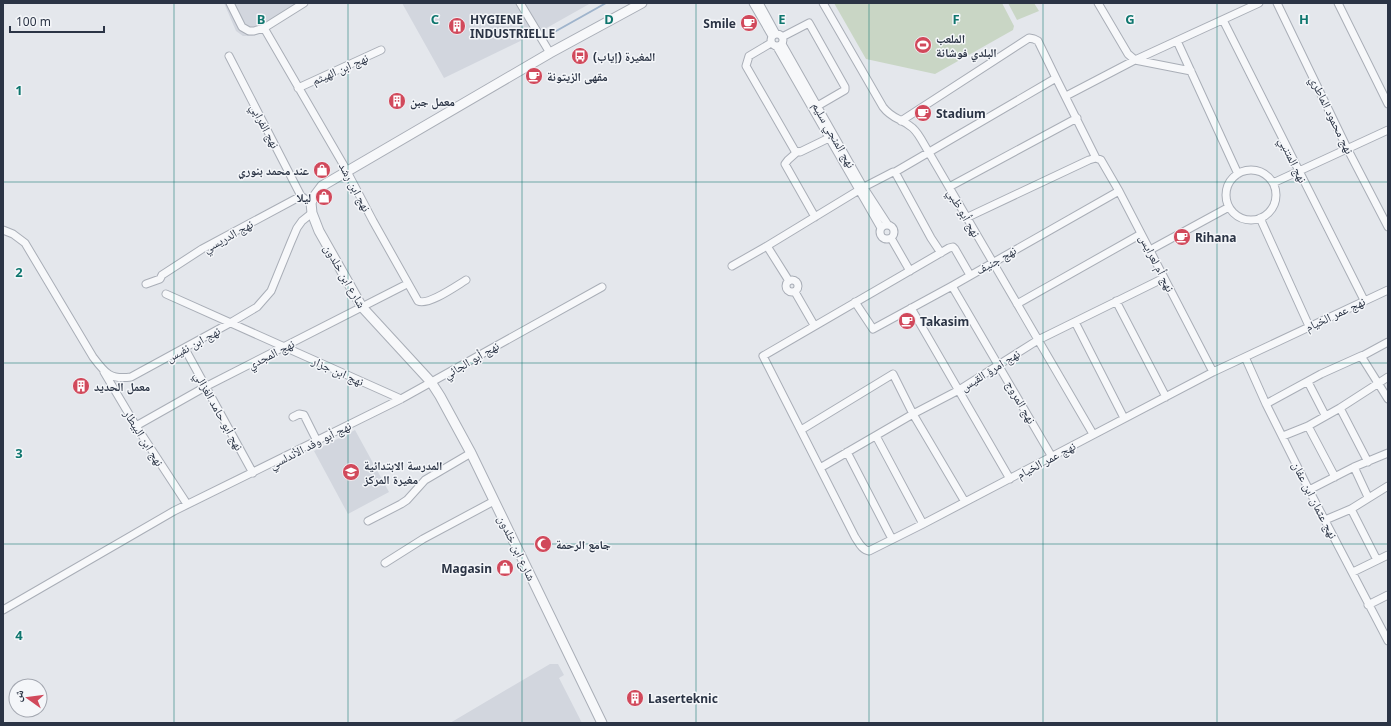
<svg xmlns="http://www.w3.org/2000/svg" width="1391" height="726" viewBox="0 0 1391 726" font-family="'Noto Sans','Noto Naskh Arabic',sans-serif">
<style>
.built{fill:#d2d6de}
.green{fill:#c9d6c5}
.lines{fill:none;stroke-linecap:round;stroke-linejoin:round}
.stream{stroke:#9fb4cc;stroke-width:2}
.minor-casing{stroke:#a9aeb7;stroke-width:9}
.tertiary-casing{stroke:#a9aeb7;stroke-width:11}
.minor{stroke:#f7f8fa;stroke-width:7}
.tertiary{stroke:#f7f8fa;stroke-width:9}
.grid{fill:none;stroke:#0f766e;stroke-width:1;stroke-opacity:0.55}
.labels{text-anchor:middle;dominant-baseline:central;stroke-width:3;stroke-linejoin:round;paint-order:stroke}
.poi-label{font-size:12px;font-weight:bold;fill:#2b3445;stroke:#f4f6f9;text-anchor:start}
.street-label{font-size:12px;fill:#2b3445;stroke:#f4f6f9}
.grid-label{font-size:13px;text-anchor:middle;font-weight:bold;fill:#0f766e;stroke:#f4f6f9;stroke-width:3;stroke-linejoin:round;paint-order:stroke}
</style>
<rect width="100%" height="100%" fill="#e4e7ec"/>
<path class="built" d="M224,3H306L264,32L252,36H243L236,31Z
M402,3H591L543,30L444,78Z
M355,430L389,492L348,514L314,451Z
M550,664H558L564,675L559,678L582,723H450Z"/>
<path class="green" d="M834,3H1002L1014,26L1013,30L935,74L866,59Z
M1008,3H1034L1039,11L1017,20Z"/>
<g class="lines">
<path class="stream" d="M549,35L606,3"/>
<g class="minor-casing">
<path id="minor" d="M230,3L242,27L249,31H254L264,28L304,3
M520,3L550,53
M753,3L772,36
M759,3L776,34
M823,3L883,107C892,119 900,118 910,126C915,129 918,134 921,139L1093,434
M1098,3L1128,54L1135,60L1259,3
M1277,3L1347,148L1388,227
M1338,3L1388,104
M1223,20L1364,300
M264,28L343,164L373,221L418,301C428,306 456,286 466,280
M771 40a6 6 0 1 1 12 0a6 6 0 1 1-12 0Z
M782,37L809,23L845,87V90L814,108
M1177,41L1238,174
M771,43L749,56L746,66L795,151L800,152L829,138
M782,44L862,185L888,225
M777,47L881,228
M229,56L301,196
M1056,78L1096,158
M298,88L381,50
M1066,96L1135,60L1191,71
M797,152L788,160L785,164L815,217
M1226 195a25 25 0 1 1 50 0a25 25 0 1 1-50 0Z
M895,172L1056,78L1038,41L1034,39L1029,38L901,121
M1273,183L1388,130
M949,187L1077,118
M968,217L1089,160L1096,158L1101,160L1119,191L1213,372
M1260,218L1309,326
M880 232a7 7 0 1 1 14 0a7 7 0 1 1-14 0Z
M3,230L13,234L25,243L93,357C105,373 110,380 131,377L230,323L257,307L271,291L291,242L297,228L302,221L312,213
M891,238L910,271
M767,246L789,281
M1150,250L1229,207
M732,266L767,246L864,187L893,172H895L931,238L941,253
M970,275L955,249L953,247L949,248L763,356L855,537C859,543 862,550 869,551L923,524L1213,372L1388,290
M786 286a6 6 0 1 1 12 0a6 6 0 1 1-12 0Z
M146,284L160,279L162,275L202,249L301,196L311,203
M952,286L1052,457
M795,292L814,325
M166,294L401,399
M1116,301L1166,397
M855,302L873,329L952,286L1119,191
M1017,304L1141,234
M911,308L1010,479
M1075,322L1124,418
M185,349L253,473
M1361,356L1388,399
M1245,357L1266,404L1309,490L1388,641
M104,372L136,426L187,504
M1308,382L1325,415
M1266,404L1321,374L1361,356L1364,355L1388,342
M1340,408L1368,462
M293,417L299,414L304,415L317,441
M136,426L205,387L407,284
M1308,426L1335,477
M801,430L893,374L913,414L965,502
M876,436L923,524
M1283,436L1308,426L1340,408L1388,377
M847,452L892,539
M1354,467L1368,497
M820,468L913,414L959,390L1038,340L1164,278
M1309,490L1354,467L1388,453
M1351,509L1377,560
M1325,520L1351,509L1388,486
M368,521L401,504L407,500L425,480L471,453
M385,563L423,539L494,501
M1353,572L1388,555
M1368,605L1388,595
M3,610L174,511L401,399L602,287"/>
</g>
<g class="tertiary-casing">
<path id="tertiary" d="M602,723L471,453L440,396L431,382L362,307L319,231L312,213L311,203L313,198L322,186L550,53L642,3"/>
</g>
<use href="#minor" class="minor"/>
<use href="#tertiary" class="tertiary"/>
</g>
<path class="grid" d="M174,3V723M348,3V723M522,3V723M696,3V723M869,3V723M1043,3V723M1217,3V723M3,182H1388M3,363H1388M3,544H1388"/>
<defs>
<g id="cafe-disc" transform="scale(0.9)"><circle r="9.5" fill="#d1495b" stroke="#f4f6f9"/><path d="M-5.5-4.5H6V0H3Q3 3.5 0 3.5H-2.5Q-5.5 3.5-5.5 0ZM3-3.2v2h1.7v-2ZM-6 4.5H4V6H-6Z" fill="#fff"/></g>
<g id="building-disc" transform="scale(0.9)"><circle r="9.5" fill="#d1495b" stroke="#f4f6f9"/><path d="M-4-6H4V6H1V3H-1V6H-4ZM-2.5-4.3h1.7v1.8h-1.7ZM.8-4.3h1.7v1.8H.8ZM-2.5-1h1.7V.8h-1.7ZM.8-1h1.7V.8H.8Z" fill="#fff"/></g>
<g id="stadium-disc" transform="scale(0.9)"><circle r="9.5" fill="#d1495b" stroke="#f4f6f9"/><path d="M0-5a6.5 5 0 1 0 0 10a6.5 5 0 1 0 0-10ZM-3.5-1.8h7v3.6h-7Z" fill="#fff"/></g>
<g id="bus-disc" transform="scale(0.9)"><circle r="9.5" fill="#d1495b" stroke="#f4f6f9"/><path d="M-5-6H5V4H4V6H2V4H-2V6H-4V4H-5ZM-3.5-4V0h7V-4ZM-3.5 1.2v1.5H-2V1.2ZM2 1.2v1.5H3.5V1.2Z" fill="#fff"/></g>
<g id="shop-disc" transform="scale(0.9)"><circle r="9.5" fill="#d1495b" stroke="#f4f6f9"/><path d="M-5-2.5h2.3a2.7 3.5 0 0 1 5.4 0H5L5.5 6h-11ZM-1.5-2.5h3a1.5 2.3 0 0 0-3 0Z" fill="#fff"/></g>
<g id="school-disc" transform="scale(0.9)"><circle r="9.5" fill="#d1495b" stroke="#f4f6f9"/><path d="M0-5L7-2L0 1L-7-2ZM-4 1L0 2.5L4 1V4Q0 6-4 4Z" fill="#fff"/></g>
<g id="mosque-disc" transform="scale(0.9)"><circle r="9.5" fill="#d1495b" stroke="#f4f6f9"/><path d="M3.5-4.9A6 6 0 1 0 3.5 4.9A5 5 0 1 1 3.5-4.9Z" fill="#fff"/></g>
</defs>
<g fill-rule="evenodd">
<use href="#cafe-disc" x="749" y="23"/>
<use href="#building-disc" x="457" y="26"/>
<use href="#stadium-disc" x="923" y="45"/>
<use href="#bus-disc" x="580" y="56"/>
<use href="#cafe-disc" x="534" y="76"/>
<use href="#building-disc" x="397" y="101"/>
<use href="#cafe-disc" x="923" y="113"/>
<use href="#shop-disc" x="322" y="170"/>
<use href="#shop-disc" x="324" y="197"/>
<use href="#cafe-disc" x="1182" y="237"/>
<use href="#cafe-disc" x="907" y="321"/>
<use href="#building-disc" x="81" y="386"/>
<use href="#school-disc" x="351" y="472"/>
<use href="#mosque-disc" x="543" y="544"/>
<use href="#shop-disc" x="505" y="568"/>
<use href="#building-disc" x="635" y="698"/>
</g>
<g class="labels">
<g class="poi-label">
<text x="470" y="19">HYGIENE<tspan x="470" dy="14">INDUSTRIELLE</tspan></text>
<text x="736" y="23" text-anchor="end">Smile</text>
<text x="936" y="38">الملعب<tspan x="936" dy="14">البلدي فوشانة</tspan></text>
<text x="593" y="56">المغيرة (إياب)</text>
<text x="547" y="76">مقهى الزيتونة</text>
<text x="410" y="101">معمل جبن</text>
<text x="936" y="113">Stadium</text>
<text x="309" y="170" text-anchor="end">عند محمد بنوري</text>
<text x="311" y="197" text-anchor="end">ليلا</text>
<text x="1195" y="237">Rihana</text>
<text x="920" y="321">Takasim</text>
<text x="94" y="386">معمل الحديد</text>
<text x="364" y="465">المدرسة الابتدائية<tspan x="364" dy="14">مغيرة المركز</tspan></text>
<text x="556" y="544">جامع الرحمة</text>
<text x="492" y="568" text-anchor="end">Magasin</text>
<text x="648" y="698">Laserteknic</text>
</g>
<g class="street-label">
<text transform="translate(340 69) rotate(-24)">نهج ابن الهيثم</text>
<text transform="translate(1332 115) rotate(64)">نهج محمود الماطري</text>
<text transform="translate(265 126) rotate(62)">نهج الفرابي</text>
<text transform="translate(834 135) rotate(60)">نهج المنجي سليم</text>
<text transform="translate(1293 160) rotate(64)">نهج المتنبي</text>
<text transform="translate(355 187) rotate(62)">نهج ابن رشد</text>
<text transform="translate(964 213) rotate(60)">نهج أبو ظبي</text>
<text transform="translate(228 236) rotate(-29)">نهج الدريسي</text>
<text transform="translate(996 260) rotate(-30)">نهج جنيف</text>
<text transform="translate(1157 263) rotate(63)">نهج أم لعرايس</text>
<text transform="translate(345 276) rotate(60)">شارع ابن خلدون</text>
<text transform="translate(1335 314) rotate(-25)">نهج عمر الخيام</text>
<text transform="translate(193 344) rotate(-29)">نهج ابن نفيس</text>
<text transform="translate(271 354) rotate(-27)">نهج المجدي</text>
<text transform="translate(471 360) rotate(-30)">نهج أبو الجائي</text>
<text transform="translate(990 370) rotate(-32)">نهج امرؤ القيس</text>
<text transform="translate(338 371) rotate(24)">نهج ابن جزار</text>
<text transform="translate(1021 402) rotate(60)">نهج المروج</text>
<text transform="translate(219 411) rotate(61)">نهج أبو حامد الغزالي</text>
<text transform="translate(144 438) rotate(58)">نهج ابن البيطار</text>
<text transform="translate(310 445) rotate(-27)">نهج أبو وفد الأندلسي</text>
<text transform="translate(1046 460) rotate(-28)">نهج عمر الخيام</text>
<text transform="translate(1315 500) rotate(63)">نهج عثمان ابن عفان</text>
<text transform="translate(517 548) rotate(64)">شارع ابن خلدون</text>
</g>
</g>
<g class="grid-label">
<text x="261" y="24">B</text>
<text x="435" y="24">C</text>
<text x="609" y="24">D</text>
<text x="782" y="24">E</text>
<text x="956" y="24">F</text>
<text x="1130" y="24">G</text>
<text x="1304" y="24">H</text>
<text x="19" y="95">1</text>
<text x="19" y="277">2</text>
<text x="19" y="458">3</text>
<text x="19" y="640">4</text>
</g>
<rect width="1391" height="726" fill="none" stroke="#2b3445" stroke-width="8"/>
<g transform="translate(28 698) rotate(284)"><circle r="19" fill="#f4f6f9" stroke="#a4a8b1"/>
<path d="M0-3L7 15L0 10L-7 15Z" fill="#d1495b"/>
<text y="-6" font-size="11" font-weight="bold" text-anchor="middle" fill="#2b3445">ش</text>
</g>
<path d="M10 26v6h94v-6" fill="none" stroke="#2b3445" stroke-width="2"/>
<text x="16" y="26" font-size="12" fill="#2b3445" stroke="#f4f6f9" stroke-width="3" paint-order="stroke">100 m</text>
</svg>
